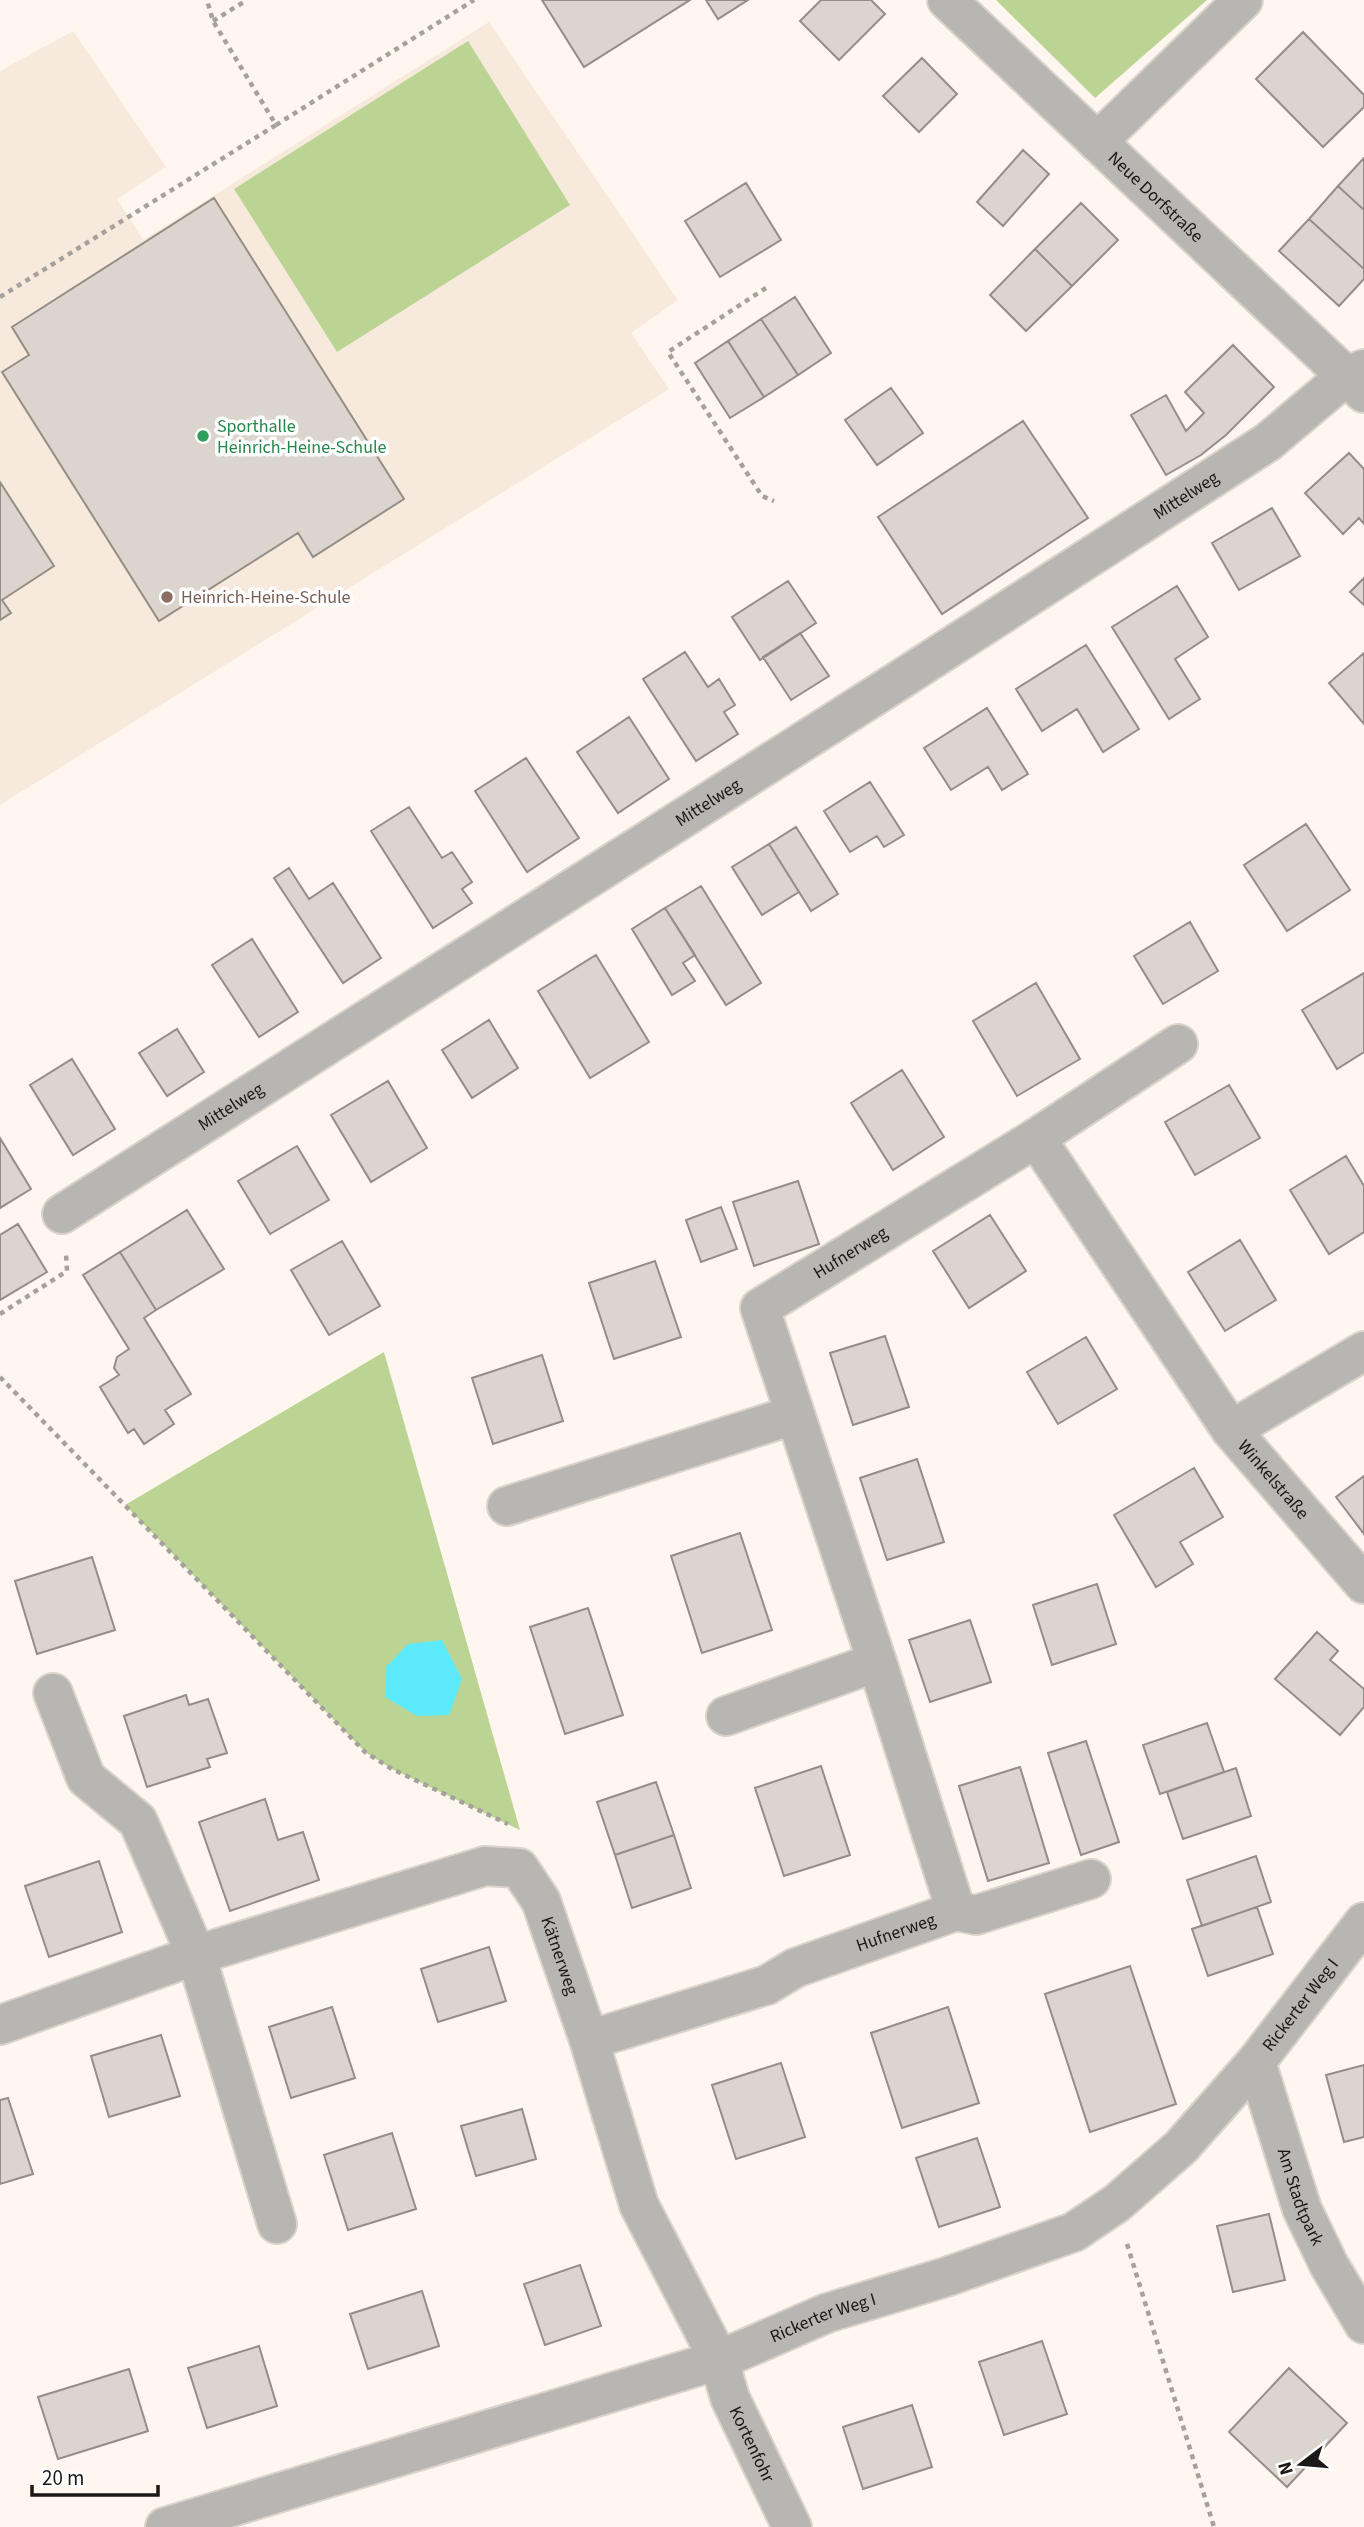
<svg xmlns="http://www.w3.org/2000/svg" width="1364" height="2527" viewBox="0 0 1364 2527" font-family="'Source Sans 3',sans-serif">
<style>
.built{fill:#f7eadd}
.green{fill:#bcd493}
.water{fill:#5eeafd}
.building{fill:#dcd5ce;stroke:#948e87;stroke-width:2}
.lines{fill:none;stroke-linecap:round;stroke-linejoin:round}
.minor-casing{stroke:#dad3cc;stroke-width:42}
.path{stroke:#a6a19c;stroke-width:4.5;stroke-dasharray:5 5;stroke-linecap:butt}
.minor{stroke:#b8b6b2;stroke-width:38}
.leisure-dot{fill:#2e9e5b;stroke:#fff;stroke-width:2.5}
.education-dot{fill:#8d6e63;stroke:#fff;stroke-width:2.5}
.labels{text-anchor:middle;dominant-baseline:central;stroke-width:7;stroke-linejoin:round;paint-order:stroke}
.street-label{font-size:18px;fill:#1b1917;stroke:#fff}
.leisure-label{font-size:18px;fill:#27864d;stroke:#fff;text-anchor:start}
.education-label{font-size:18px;fill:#785e54;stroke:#fff;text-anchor:start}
</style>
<rect width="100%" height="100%" fill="#fef6ef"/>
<path class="built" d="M489,22L678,300L631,333L669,389L0,805V71L73,31L166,167L117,199L143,240Z"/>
<path class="green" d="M996,0H1207L1095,98Z
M468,41L570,205L337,352L234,189Z
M384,1352L520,1830L392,1769L365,1752L125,1505Z"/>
<path class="water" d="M442,1640L462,1679L449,1715L417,1716L385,1697L386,1667L408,1644Z"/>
<path class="building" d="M542,0H690L584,67Z
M706,0H748L718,19Z
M821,0H871L885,14L839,60L800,21Z
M1303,32L1364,95V107L1323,147L1256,79Z
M922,58L957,94L919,132L883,96Z
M1023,150L1049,174L1003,226L977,202Z
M1364,158V210L1338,186Z
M746,183L781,240L720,277L685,221Z
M1338,186L1364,210V269L1309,219Z
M214,198L404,499L313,557L298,533L159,621L2,372L29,355L12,327Z
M1081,203L1118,240L1072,286L1035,249Z
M1309,219L1364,269V279L1339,306L1279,251Z
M1035,249L1072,286L1026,331L990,295Z
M795,297L831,353L798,375L761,319Z
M761,319L798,375L764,397L728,341Z
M728,341L764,397L730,418L695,363Z
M1233,345L1274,387L1226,435L1201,455L1166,475L1131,415L1166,395L1186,431L1204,413L1185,392Z
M891,388L923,433L877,465L845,420Z
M1023,421L1088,518L942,614L878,517Z
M1349,453L1364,469V524L1359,518L1343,534L1305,493Z
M0,482L54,566L2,600L11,613L0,620Z
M1272,508L1300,556L1239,590L1212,543Z
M1364,578V605L1350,592Z
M788,581L816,623L760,660L732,617Z
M1177,586L1208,637L1175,659L1200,699L1169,719L1112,627Z
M800,633L829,676L791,700L763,657Z
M1086,645L1139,729L1103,752L1077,709L1042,731L1016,689Z
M685,652L708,687L719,679L735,705L724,712L738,734L696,761L643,679Z
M1364,653V724L1329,683Z
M987,708L1028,774L1002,790L988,767L951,790L924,748Z
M629,717L669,779L618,813L577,752Z
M526,758L579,838L527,872L475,791Z
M870,782L904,835L884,847L877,836L850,852L824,811Z
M409,807L442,858L452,852L472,882L462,889L472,903L433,928L371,831Z
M1306,824L1350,890L1287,931L1244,865Z
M796,827L838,894L811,911L769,844Z
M769,844L799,892L762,915L732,867Z
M289,868L309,899L333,883L381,958L343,983L274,878Z
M701,886L761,983L726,1005L665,908Z
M665,908L695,955L683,963L695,981L672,995L632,929Z
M1190,922L1218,971L1163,1004L1134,956Z
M252,939L298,1012L259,1037L212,965Z
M596,955L649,1042L590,1078L538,991Z
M1364,973V1052L1337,1069L1302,1010Z
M1036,983L1080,1059L1017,1096L973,1021Z
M489,1020L518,1068L472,1098L442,1050Z
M177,1029L204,1072L167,1096L139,1053Z
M72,1059L115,1129L73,1155L30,1085Z
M902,1070L944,1137L893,1170L851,1103Z
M388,1081L427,1148L371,1182L331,1115Z
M1229,1085L1260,1138L1195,1175L1165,1122Z
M0,1138L31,1189L0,1208Z
M297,1146L329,1200L270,1234L238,1181Z
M1346,1156L1364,1186V1232L1329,1254L1290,1190Z
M798,1181L819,1244L754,1266L733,1202Z
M721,1207L737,1249L701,1262L686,1220Z
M187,1210L224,1269L156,1310L120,1252Z
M990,1215L1026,1271L969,1308L933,1251Z
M18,1224L47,1272L0,1300V1235Z
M1240,1240L1276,1300L1225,1331L1188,1272Z
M342,1241L380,1306L329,1335L291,1270Z
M120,1252L156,1310L144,1318L191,1394L165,1410L174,1424L144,1444L134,1429L128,1433L100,1387L119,1375L114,1368L117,1357L129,1349L83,1275Z
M655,1261L681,1337L614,1359L589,1283Z
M885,1336L909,1407L853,1425L830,1353Z
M1086,1337L1117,1389L1058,1424L1027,1372Z
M542,1355L563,1421L493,1444L472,1378Z
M917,1459L944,1542L887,1560L860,1478Z
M1194,1468L1223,1517L1180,1542L1193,1564L1156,1587L1114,1515Z
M1364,1476V1534L1336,1497Z
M740,1533L772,1630L702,1653L671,1556Z
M92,1557L115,1630L37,1654L15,1581Z
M1097,1584L1116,1644L1052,1665L1033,1605Z
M588,1608L623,1715L565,1734L530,1627Z
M970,1620L991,1682L930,1702L909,1640Z
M1317,1632L1338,1651L1330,1660L1364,1689V1707L1340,1735L1275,1679Z
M186,1695L189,1705L208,1699L227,1753L207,1759L210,1767L147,1787L124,1716Z
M1207,1723L1224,1772L1160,1794L1143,1745Z
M1086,1741L1119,1842L1081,1855L1048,1753Z
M821,1766L850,1855L784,1876L755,1788Z
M1020,1767L1049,1863L988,1881L959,1786Z
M1236,1768L1251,1816L1183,1839L1167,1792Z
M656,1782L674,1835L615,1855L597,1802Z
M265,1799L278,1840L303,1832L319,1880L230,1911L199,1822Z
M674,1835L691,1888L632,1908L615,1855Z
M1256,1856L1271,1902L1202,1926L1187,1880Z
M99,1861L122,1932L49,1957L25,1886Z
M1257,1907L1273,1954L1208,1976L1192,1929Z
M489,1947L506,2001L438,2022L421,1969Z
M1130,1966L1176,2104L1090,2132L1045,1994Z
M332,2007L355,2078L291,2098L269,2027Z
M948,2007L979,2103L902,2128L871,2033Z
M161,2035L180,2096L109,2117L91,2056Z
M781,2063L805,2137L736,2159L712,2085Z
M1364,2065V2137L1344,2142L1326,2075Z
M8,2098L33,2174L0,2184V2100Z
M522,2109L536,2159L476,2176L461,2126Z
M392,2133L416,2209L348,2230L324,2155Z
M977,2138L1000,2207L939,2227L916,2158Z
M1269,2214L1285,2280L1233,2292L1217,2226Z
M580,2265L601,2326L545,2345L524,2284Z
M422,2291L439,2346L368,2369L350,2314Z
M1042,2341L1067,2414L1004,2435L979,2362Z
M259,2346L277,2406L207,2428L188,2368Z
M1289,2368L1347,2423L1287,2487L1229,2432Z
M129,2369L148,2431L58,2459L38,2397Z
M912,2405L932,2467L863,2489L843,2427Z"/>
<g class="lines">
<g class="minor-casing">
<g id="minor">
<path id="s1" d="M947,0L1364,393"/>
<path d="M1097,142L1243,0"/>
<path d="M1036,1138L1231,1430"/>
<path id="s2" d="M62,1214L895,683L1268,442L1345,377L1364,369"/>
<path id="s3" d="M1364,1351L1231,1430L1364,1584"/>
<path d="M507,1506L794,1415"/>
<path d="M53,1693L86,1778L138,1821L196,1955L277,2224"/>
<path d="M726,1716L877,1662"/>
<path id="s4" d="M956,1911L877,1662L760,1308L1036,1138L1178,1044"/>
<path d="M956,1911L976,1915L1091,1879"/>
<path id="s5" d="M0,2025L196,1955L485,1866L519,1868L541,1901L589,2040L639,2205L719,2360L730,2398L792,2527"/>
<path id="s6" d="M589,2040L767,1985L795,1968L956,1911"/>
<path id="s7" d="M1256,2062L1302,2209L1329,2265L1364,2324"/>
<path id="s8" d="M165,2527L719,2360L827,2313L946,2277L1074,2232L1117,2203L1181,2147L1256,2062L1364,1922"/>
</g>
</g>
<path class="path" d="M213,21L247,0
M276,125L474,0
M766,288L668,352L762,496L774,501
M0,297L276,125L213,21L207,0
M0,1314L67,1271L66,1254
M0,1377L365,1752L392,1769L508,1824
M1127,2244L1214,2527"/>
<use href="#minor" class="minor"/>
</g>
<circle class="leisure-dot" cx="203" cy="436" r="7"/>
<circle class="education-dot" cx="167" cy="597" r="7"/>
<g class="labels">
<g class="street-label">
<text stroke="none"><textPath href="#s1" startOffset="287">Neue Dorfstraße</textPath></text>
<text stroke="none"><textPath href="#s2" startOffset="1334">Mittelweg</textPath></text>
<text stroke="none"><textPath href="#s2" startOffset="766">Mittelweg</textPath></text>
<text stroke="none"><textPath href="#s2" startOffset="200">Mittelweg</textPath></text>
<text stroke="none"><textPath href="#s4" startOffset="740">Hufnerweg</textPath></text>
<text stroke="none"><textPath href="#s3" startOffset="220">Winkelstraße</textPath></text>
<text stroke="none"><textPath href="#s6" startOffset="326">Hufnerweg</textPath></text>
<text stroke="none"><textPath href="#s5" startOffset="642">Kätnerweg</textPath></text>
<text stroke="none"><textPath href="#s8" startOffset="1279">Rickerter Weg I</textPath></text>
<text stroke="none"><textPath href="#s7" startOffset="142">Am Stadtpark</textPath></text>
<text stroke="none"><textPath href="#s8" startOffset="691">Rickerter Weg I</textPath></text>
<text stroke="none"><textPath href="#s5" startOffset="1169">Kortenfohr</textPath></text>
</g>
<g class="leisure-label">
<text x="217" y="426">Sporthalle<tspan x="217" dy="21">Heinrich-Heine-Schule</tspan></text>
</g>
<g class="education-label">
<text x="181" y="597">Heinrich-Heine-Schule</text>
</g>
</g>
<g transform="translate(1301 2464) rotate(254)" stroke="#ffffff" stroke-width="5" paint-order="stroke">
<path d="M0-5L12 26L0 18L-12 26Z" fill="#1b1917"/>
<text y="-10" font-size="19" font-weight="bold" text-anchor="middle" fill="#1b1917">N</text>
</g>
<path d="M32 2485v10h126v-10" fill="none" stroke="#1b1917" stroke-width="3.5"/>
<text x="42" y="2485" font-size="21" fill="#1b1917" stroke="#ffffff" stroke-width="5" paint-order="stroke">20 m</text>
</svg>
